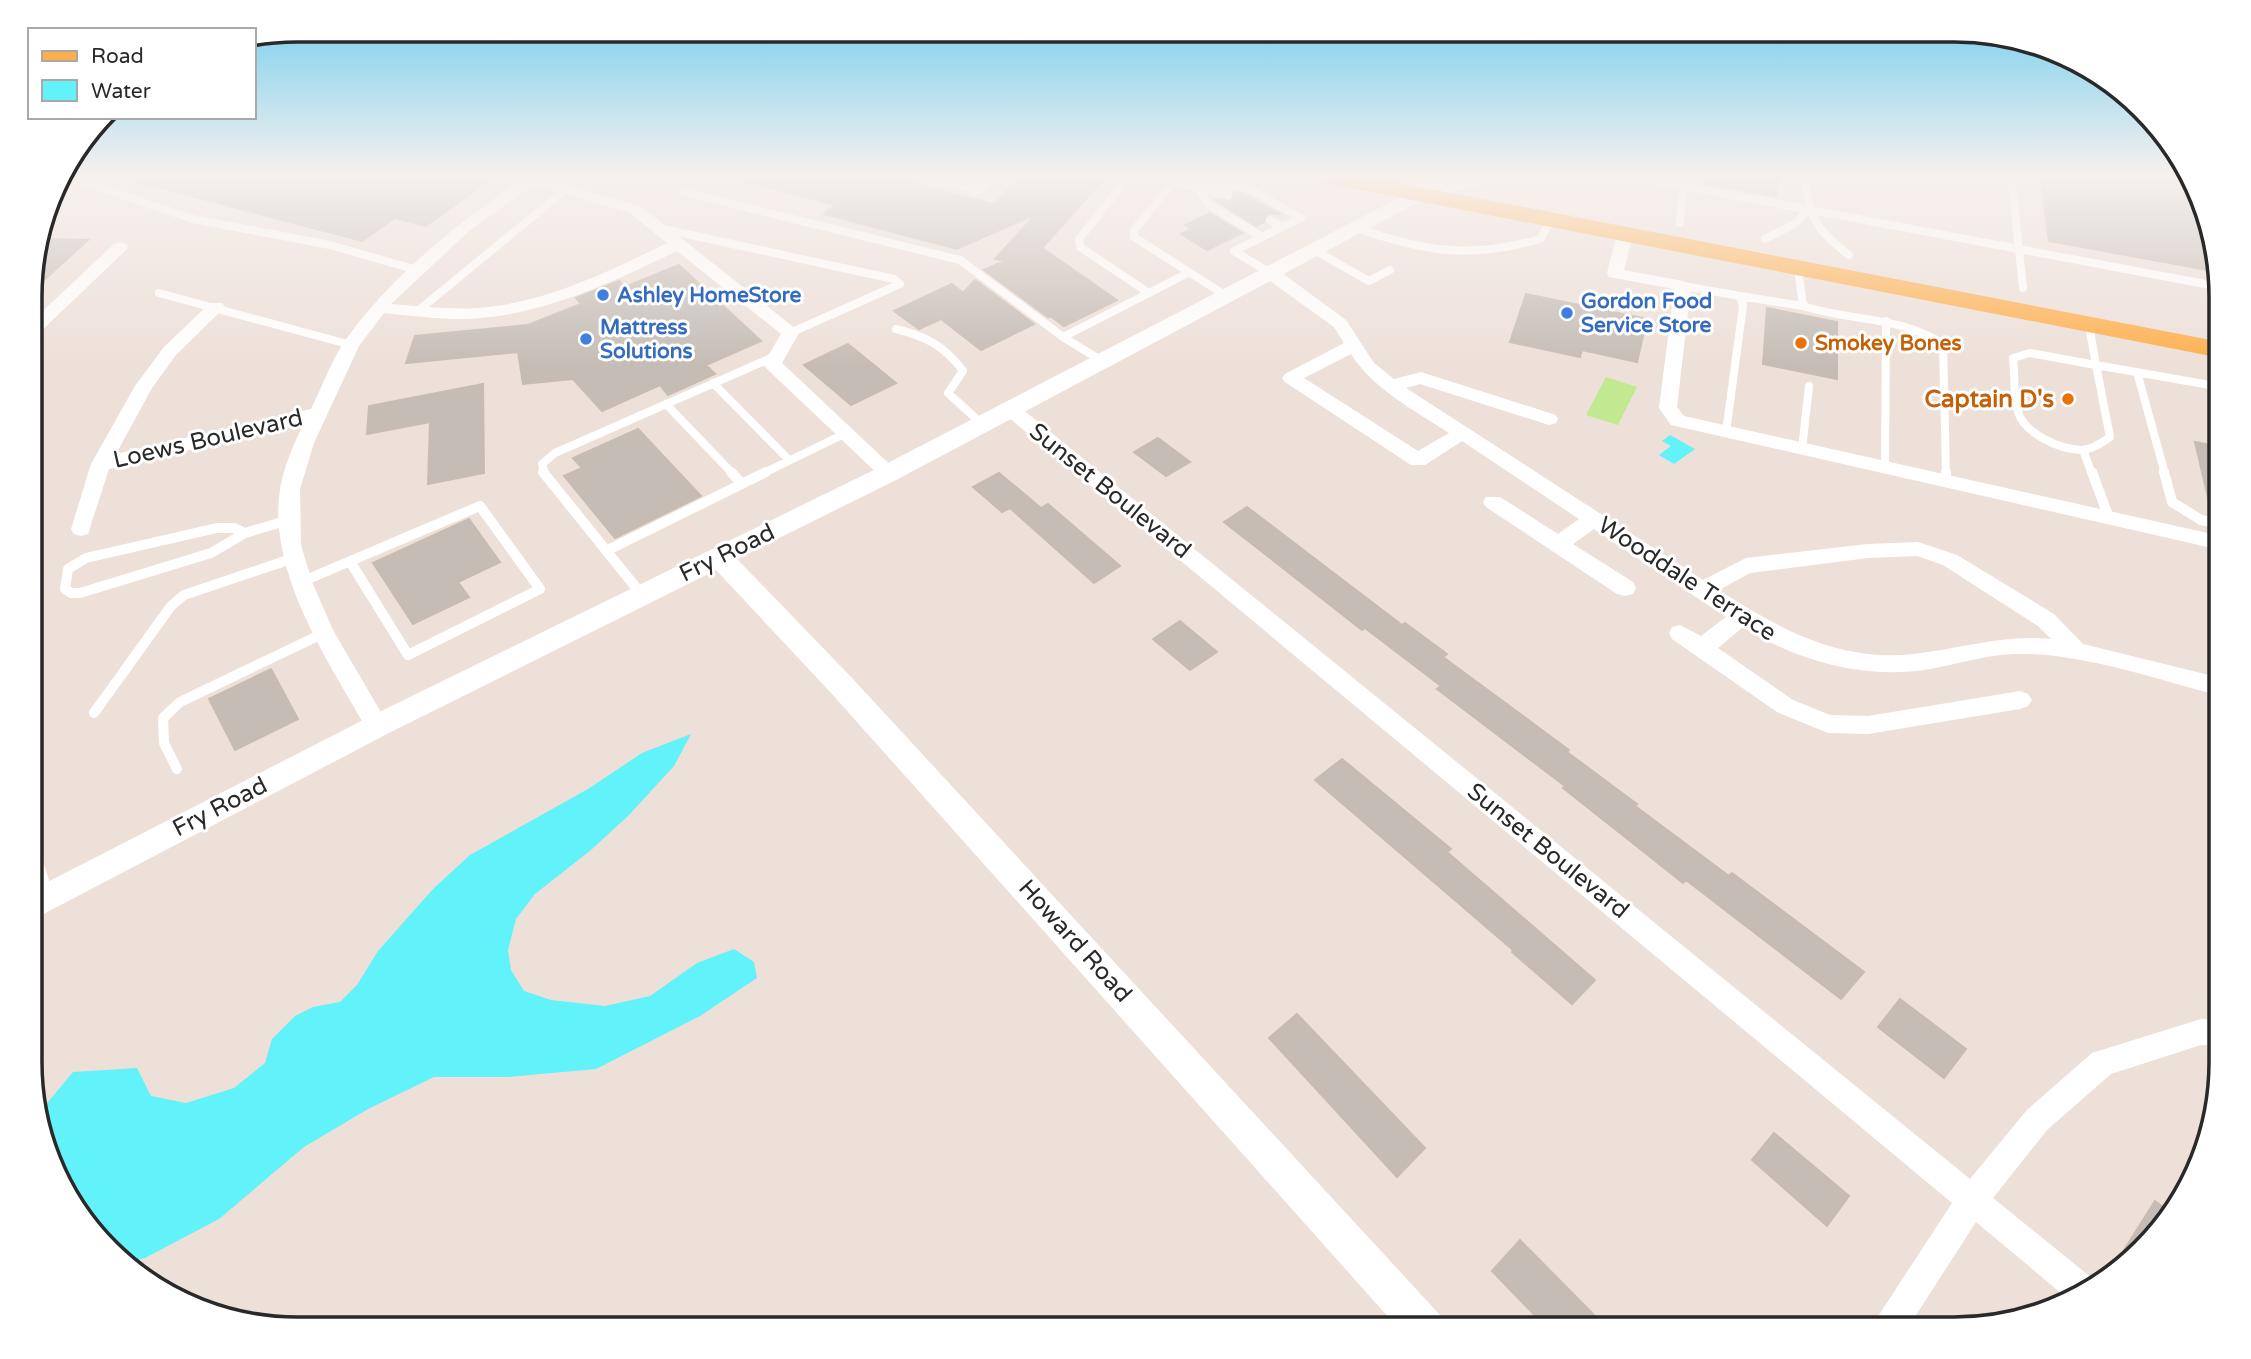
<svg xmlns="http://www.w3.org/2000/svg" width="2251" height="1359" viewBox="0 0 2251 1359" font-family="'Varela Round',sans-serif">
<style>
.green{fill:#c1e98f}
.water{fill:#61f2fa}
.building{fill:#c4bcb5;stroke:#c8bcb2;stroke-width:2}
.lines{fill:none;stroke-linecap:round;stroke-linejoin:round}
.service-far2{stroke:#fff;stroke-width:8}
.service-far1{stroke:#fff;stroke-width:10}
.service{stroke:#fff;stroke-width:13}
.minor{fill:#fff;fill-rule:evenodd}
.tertiary{fill:#fff;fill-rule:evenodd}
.primary{fill:#feaf4d;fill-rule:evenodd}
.shop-dot{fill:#3f7fe0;stroke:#fff;stroke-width:2.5}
.food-dot{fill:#e8710a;stroke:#fff;stroke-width:2.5}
.labels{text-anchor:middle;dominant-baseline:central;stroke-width:6;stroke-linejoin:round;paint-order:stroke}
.far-shop-label{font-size:21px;font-weight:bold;fill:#366cbe;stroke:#fff;text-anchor:start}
.far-food-label{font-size:21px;font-weight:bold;fill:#c56008;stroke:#fff;text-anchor:start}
.food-label{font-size:24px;font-weight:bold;fill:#c56008;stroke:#fff;text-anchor:end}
.street-label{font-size:24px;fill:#292929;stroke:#fff}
.rim{fill:none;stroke:#292929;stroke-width:3.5}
</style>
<rect width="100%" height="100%" fill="#ede0d9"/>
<path class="green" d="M1606,377L1637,387L1618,425L1586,415Z"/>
<path class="water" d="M1670,435L1695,449L1674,464L1659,455L1671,446L1662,441Z
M691,734L674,766L629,815L591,850L535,894L516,919L508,950L511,970L524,991L551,1000L605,1006L650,996L697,963L734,949L754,962L757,978L700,1016L596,1069L508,1077H434L368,1109L304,1147L219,1219L145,1258L127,1262L66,1196L43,1108L73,1072L137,1068L151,1096L186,1103L234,1088L265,1063L272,1039L295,1016L313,1007L340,1002L357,985L378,951L433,889L470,855L588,789L642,753Z"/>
<path class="building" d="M138,175H497L426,226L395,218L362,241L137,182Z
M748,175H879L994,204L1022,175H1085L1103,180L1042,248L1117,300L1064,326L1050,316L1048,317L984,270L1004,261L995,259L1036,214L957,249L824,214L835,205L747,182Z
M1704,175H1779L1777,197L1703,183Z
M2040,175H2186L2213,271L2049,241Z
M1234,193H1243L1280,214H1267L1264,222L1256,226L1215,200L1231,201Z
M1210,213L1242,233L1207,250L1181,234L1192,229L1185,225Z
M51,239L88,240L32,291V263L35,253Z
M679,265L761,341L706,365L715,374L668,395L660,385L602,411L573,379L523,384L518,352L406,363L415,336L528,325L581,304L576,298L619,281L625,287Z
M975,280L1034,324L981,350L941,319L919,329L894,311L952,284L963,293Z
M1526,294L1647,319L1637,362L1582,350L1580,357L1510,342Z
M1767,308L1837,322V379L1763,364Z
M848,344L896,383L851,405L804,365Z
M483,384L484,473L428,484L430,422L367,434L369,406Z
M638,429L701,496L615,538L564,476L582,468L573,458Z
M1158,438L1190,462L1166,476L1134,452Z
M2195,442L2221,447V516L2212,514Z
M999,473L1041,508L1048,504L1120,566L1094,583L1010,508L1002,512L973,487Z
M1247,507L1402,625L1405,623L1447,654L1443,657L1569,750L1567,752L1637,804L1635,806L1729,876L1732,873L1864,972L1841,999L1686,880L1683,883L1563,788L1565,786L1437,689L1441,686L1365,628L1362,630L1224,522Z
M469,519L500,562L458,582L469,597L413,624L373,563Z
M1180,621L1217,652L1190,670L1153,639Z
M271,669L298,719L235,750L209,699Z
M1342,759L1451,849L1447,852L1595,980L1572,1004L1512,952L1513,950L1315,780Z
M1900,999L1966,1049L1944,1078L1878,1027Z
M1297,1014L1425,1148L1397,1177L1269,1038Z
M1774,1133L1849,1196L1827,1226L1752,1160Z
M2155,1201L2172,1214L2129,1255L2124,1250Z
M1520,1240L1590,1311L1607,1329H1548L1492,1271Z"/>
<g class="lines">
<path class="service-far2" d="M64,175L193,219L330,245L417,270
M910,175L981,190L994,175
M1130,175L1079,239L1080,247L1149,293
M1143,175L1228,195
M1179,175L1134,230V237L1228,297
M1625,175L2221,287
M1805,175C1808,216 1816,230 1849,255
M2011,175L2023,288
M1197,187L1245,186L1301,218L1282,227
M1197,187L1208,204L1262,237
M684,192L960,260L1063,337
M1270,220L1282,227L1234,251L1272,274
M1680,223L1683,188
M659,228L894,279L900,284L790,333
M1357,228C1424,252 1471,259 1540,239L1551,220
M1765,239L1796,223L1808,209
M1316,251L1369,281L1390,270
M1798,268L1803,306C1852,322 1897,315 1943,344L1946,474
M1683,286L1740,296L1743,306L1726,432
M159,293L351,345
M1740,296L1803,306
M419,310L565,190
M2089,325L2096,365
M896,329C925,336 945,346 963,371L948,393L982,424
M2030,353L2096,365L2110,437C2102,443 2091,450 2081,450C2059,449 2025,434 2018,412C2013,395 2015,375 2013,358Z
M1102,361L1063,337L1188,273
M2096,365L2221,387
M2137,372L2165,474
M713,383L789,460
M666,404L733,474
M1802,449L1809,386
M2083,450L2092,474
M1885,468L1886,321
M545,474L542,464L555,453L778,355
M762,474L846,433"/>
<path class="service-far1" d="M543,472L642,595
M731,472L742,484
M1946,472V481
M2092,472L2109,518
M2164,472L2172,502L2201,520L2221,524
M217,528H234L245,533L211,553L80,593H71L65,589L68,569L86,558Z
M245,533L289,520
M606,551L766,472
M301,582L480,506L540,589L408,655L351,563
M94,713L171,606L184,595L294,558
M177,769L164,743L163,718L180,702L324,633
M32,849L36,860"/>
<path class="service" d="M35,858L47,895"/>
<path class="minor" d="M527,175H544L542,178L642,207L796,329L799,333L782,363L899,473L896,478H882L766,368L763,364L781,334L677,251C615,281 550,312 480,318C448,321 416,316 384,313L359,346L314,443L300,489L301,545L312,582L334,632L389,726L385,733L377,735L369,733C329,662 267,573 280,489C284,466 294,443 304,423L109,469L88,534L81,536L74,534L71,529L91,464L135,386L164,347L210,303H222L225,307L176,355L152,388L116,454L311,409C322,387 331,362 344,342C393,273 459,223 527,175ZM533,185L630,213L667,243C608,272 545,303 478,308C449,310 420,306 391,304L469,231Z
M1625,229L1633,234L1624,270L1683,281L1691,286L1677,407L1684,416L2221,536V550L1671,425L1659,408L1674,289L1609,277L1607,273L1617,234Z
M120,242L126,244L128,247L126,250L38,334L32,335V321L114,244Z
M1272,269L1278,270L1346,320L1374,363L1394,379L1421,372L1556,415L1558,419L1556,423L1549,425L1420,384L1406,388L1703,580L1746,558L1868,544L1918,542L1957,555L2054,614L2083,644L2221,678V696C2158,680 2094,657 2030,654C1996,652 1963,663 1930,669C1865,680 1799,662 1743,627L1718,648L1793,700L1830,715L1868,716L2020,691L2028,694L2032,700L2028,706L2020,709L1868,734L1828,733L1777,712L1672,639L1669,633L1672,627L1680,625L1701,636L1726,617L1594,529L1573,544L1633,582L1636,588L1633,594L1625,596L1617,594L1486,507L1483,502L1486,497H1500L1558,534L1579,519L1462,441L1425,465H1411L1285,382L1282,378L1285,374L1344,343L1334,327L1266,278L1264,274ZM1351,354C1373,389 1414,410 1449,433L1418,451L1304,378ZM1917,556L1943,565L2038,626L2051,639C2002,634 1960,649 1913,654C1839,662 1779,629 1719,590L1750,573L1868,558Z
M1009,402L1016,404L1970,1179L2027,1110L2092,1053L2201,1019L2221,1020V1046L2201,1045L2111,1074L2047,1130L1993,1198L2098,1283L2087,1294L2068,1299L1976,1222L1907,1329H1872L1877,1318L1952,1203L1002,412L1000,408L1002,404Z"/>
<path class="tertiary" d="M1429,175H1449L1442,183L1468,175H1493L1476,186L1426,198L898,479L737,559L852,678L1440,1315L1446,1329H1399L832,694L716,570L387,734L32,920V890L367,718L880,467L1412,191Z"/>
<path class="primary" d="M1309,175H1358L2221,342V358L1320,182L1312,180Z"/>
</g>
<linearGradient id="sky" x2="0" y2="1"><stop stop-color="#72cdef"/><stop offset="0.48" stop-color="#f7f1ee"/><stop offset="1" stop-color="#f7f1ee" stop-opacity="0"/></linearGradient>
<rect width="2251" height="366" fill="url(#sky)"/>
<g class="shop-dot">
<circle cx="603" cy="295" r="7"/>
<circle cx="1567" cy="313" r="7"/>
<circle cx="586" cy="339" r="7"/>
</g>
<g class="food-dot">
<circle cx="1801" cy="343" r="7"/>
<circle cx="2068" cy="399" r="7"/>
</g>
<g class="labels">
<g class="far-shop-label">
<text x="617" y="295">Ashley HomeStore</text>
<text x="1581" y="301">Gordon Food<tspan x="1581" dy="24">Service Store</tspan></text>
<text x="600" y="327">Mattress<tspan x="600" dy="24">Solutions</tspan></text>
</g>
<g class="far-food-label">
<text x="1815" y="343">Smokey Bones</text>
</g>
<g class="food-label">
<text x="2054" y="399">Captain D's</text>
</g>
<g class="street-label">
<text transform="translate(208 439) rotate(-13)">Loews Boulevard</text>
<text transform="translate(1110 491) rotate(39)">Sunset Boulevard</text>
<text transform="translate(727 553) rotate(-26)">Fry Road</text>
<text transform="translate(1687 579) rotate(33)">Wooddale Terrace</text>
<text transform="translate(220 807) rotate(-27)">Fry Road</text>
<text transform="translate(1548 851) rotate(39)">Sunset Boulevard</text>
<text transform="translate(1075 941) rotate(48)">Howard Road</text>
</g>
</g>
<path d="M0 0H2251V1359H0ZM297 42H1954A255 255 0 0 1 2209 297V1062A255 255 0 0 1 1954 1317H297A255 255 0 0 1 42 1062V297A255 255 0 0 1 297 42Z" fill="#fff" fill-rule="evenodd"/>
<path class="rim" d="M297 42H1954A255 255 0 0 1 2209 297V1062A255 255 0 0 1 1954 1317H297A255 255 0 0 1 42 1062V297A255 255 0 0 1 297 42Z"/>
<rect x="28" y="28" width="228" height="91" fill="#ffffff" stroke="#a9a9a9" stroke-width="2"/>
<rect x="42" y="51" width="35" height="10" fill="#feaf4d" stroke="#a9a9a9" stroke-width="2"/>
<text x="91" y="63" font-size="21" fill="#292929">Road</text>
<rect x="42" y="80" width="35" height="21" fill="#61f2fa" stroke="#a9a9a9" stroke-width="2"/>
<text x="91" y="98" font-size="21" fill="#292929">Water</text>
</svg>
